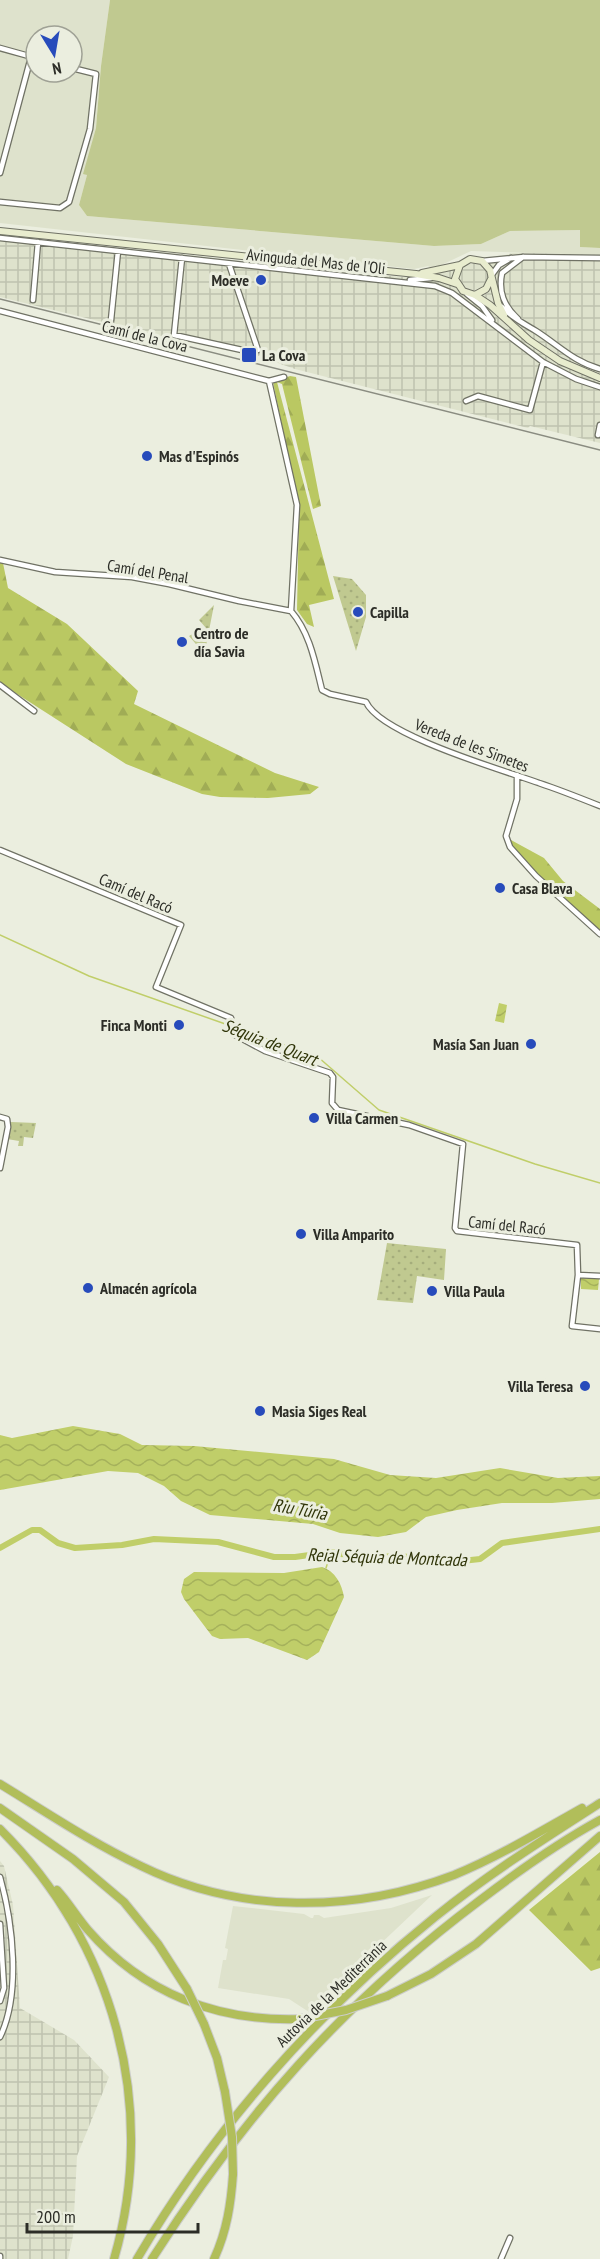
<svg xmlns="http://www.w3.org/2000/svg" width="600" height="2259" viewBox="0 0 600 2259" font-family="'PT Sans Narrow',sans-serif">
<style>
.built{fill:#dee2cc;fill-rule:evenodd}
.industrial{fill:url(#industrial-grid)}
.grass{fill:#c0c990}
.forest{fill:url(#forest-firs)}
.park{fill:url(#park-dots)}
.water{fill:url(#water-waves)}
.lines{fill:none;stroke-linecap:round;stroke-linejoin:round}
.stream{stroke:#c0ce69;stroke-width:1.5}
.canal{stroke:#c0ce69;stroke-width:6}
.street-casing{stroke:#707265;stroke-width:7}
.secondary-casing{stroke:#707265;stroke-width:8}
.highway-casing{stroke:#cccdcb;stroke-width:10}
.street{stroke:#fff;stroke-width:4.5}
.secondary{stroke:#e8ecce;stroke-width:6}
.highway{stroke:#b1be5a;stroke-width:8}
.rail{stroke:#8a8c81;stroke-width:1.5}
.highway-bridge-casing{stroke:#cccdcb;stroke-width:10;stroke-linecap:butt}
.highway-bridge{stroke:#b1be5a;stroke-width:8}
.poi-dot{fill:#274bbb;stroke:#ebeedf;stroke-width:2}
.labels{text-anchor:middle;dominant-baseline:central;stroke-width:6;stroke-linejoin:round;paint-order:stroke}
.street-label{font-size:16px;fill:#2c2d27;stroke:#ebeedf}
.poi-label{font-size:16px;font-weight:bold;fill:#2c2d27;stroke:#ebeedf;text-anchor:start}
.water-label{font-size:18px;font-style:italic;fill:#303509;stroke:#ebeedf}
</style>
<defs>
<pattern id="industrial-grid" width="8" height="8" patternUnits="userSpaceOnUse" patternTransform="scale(1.5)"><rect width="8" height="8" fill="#dee2cc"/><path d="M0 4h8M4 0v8" fill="none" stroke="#bfc2af"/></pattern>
<pattern id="forest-firs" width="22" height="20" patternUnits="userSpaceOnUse" patternTransform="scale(1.5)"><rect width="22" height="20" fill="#bac862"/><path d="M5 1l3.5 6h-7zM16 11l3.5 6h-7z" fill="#a0ac55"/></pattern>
<pattern id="park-dots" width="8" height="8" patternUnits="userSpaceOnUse" patternTransform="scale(1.5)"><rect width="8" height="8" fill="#c0c990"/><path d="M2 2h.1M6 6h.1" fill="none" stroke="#a5ad7c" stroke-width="1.8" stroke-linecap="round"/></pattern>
<pattern id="water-waves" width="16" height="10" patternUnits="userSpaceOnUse" patternTransform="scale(1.5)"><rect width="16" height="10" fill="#c0ce69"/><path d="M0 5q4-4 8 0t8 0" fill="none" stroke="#a5b15b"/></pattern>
</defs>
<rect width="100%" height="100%" fill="#ebeedf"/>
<path class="built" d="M0,0H110L101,66L96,128L84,173L87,175L79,205L87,216L434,246L481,244L510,231L580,230V247L600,248V255L471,251L433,269L428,266L414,269L0,223ZM36,36H72V72H36Z
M432,1895L337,1985L335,1984L320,1998L323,2001L309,2012L289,1999L218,1988L223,1960H226L228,1949L225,1948L233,1906L304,1914L311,1918H313L314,1915H319L324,1918L391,1908Z"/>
<path class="industrial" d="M0,238L212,262L416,278L513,253L600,255V443L530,426L528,428L295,369L272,361L268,358L170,336L168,338L0,297Z
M0,1861L4,1866L13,1905L20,2008L74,2040L109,2077L77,2156L73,2236L68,2259H0Z"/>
<path class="grass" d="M110,0H600V248L580,247V230L510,231L481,244L434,246L87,216L79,205L87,175L83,174L96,128L101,66Z"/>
<path class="forest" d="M290,376L296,377L321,506L313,509L282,384L277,382L334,599L309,605L314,627L307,624L297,610L299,508L273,382Z
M0,563H3L8,588L67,624L138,691L134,704L275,773L319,787L310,794L268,798L220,797L202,794L126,764L0,683Z
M511,840L544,858L563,881L600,909V935L548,888L510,847Z
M600,1852V1968L591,1971L529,1910Z"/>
<path class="park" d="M333,576L352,579L366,595V617L356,651Z
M214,605L205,651L201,650L189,636L198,631L200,633L206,628L199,620Z
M11,1122L36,1123L33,1138L24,1137L23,1146H18L19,1141L7,1139Z
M387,1243L446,1249L444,1280L417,1276L413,1303L377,1300Z"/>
<path class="water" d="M499,1003L507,1005L504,1023L495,1021Z
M581,1278L599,1279L598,1290L581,1289Z
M73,1426L120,1434L142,1445L194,1446L334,1459L390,1475L436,1478L500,1468L558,1478L600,1476V1499L552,1503H502L457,1510L426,1517L406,1532L378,1537L340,1533L313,1524L210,1515L181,1501L164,1486L138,1473L108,1471L0,1490V1435L12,1438Z
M322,1567C335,1571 342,1584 344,1597L319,1652L307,1660L248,1638L220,1639L212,1636L184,1599L181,1592L184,1579L194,1572L284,1573Z"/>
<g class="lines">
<path class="stream" d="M0,935L89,976L231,1026
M236,1028L318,1057L379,1110L535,1164L600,1183
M326,1568L331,1552"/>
<path class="canal" d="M0,1548L32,1530H40L58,1543L75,1548L122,1545L154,1539L218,1542L274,1557H295L331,1552L351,1556L428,1557L462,1561L480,1559L502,1543L600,1529"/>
<g class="street-casing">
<path id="street" d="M0,48L36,58
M0,173L31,57
M0,202L60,208L69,202L90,129L96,74L72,68
M0,238L435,286L452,293L543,362L576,379L600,387
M182,258L174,335L242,350H258L229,264
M482,261L524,257L600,258
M491,276L499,265L511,258
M410,280L431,278
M467,294L482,306L492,320
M33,300L38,242
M502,307C512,318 523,323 536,331C558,345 574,362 600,369
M0,311L269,381L284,377
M518,319C504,306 498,292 502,273L523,257
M111,320L118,251
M269,381L297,505L291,611
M466,401L478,396L530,410L543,362
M598,435L600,425
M0,560L55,572L132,577L169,584L239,601L291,611
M291,611C310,633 315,662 322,690L330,694L366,702C381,735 503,770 539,783C560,790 580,798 600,806
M0,685L34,711
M517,775V799L506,836L510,847L536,876L600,934
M0,850L181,925L156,987L231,1018L235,1035L265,1051L330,1073L333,1077L332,1103L338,1110L409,1125L463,1144L455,1228L457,1231L577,1245L578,1275L600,1276
M0,1117L7,1119L8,1127L0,1168
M578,1275L572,1326L600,1329
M0,1877C13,1923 21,1994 0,2037
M0,1924L4,1988L0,2001
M0,2256V2259
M501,2259L510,2238"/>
</g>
<g class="secondary-casing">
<path id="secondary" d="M0,231L416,274L439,278L457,284
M460,265L455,279L463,291L475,295L490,305L529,340L560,361L600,378
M422,273L460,265L470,259L482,261L490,270L498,303L504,315
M475,295L486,289L491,279"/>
</g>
<g class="highway-casing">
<path id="highway" d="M0,1784C46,1812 92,1843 141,1866C239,1914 354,1913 454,1875C498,1857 541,1831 582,1808
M0,1808L73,1859L124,1902L158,1944L187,1989
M0,1829C113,1941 159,2105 114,2259
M57,1890C68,1902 77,1917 88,1930C143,1993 217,2022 300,2019
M387,1996L431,1974L476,1944L600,1836
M204,2024L217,2058L225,2092
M137,2259C214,2128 317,2012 435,1917C487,1875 544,1839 600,1803
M152,2259C243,2116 343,2003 479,1901C517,1872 558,1843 600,1820
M214,2259C227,2231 231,2203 233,2174"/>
</g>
<use href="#street" class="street"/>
<use href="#secondary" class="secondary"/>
<use href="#highway" class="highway"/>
<path class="rail" d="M0,299L600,450"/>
<g class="highway-bridge-casing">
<path id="highway-bridge" d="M187,1989L204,2024
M300,2019L346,2010L387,1996
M225,2092L232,2137L233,2174"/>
</g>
<use href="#highway-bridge" class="highway-bridge"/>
</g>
<g class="poi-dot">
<circle cx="261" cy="280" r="6"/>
<rect x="241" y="347" width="16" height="16" rx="3"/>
<circle cx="147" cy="456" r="6"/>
<circle cx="358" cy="612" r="6"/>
<circle cx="182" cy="642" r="6"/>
<circle cx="500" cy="888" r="6"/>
<circle cx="179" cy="1025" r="6"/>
<circle cx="531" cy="1044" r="6"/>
<circle cx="314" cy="1118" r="6"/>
<circle cx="301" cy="1234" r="6"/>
<circle cx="88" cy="1288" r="6"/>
<circle cx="432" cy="1291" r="6"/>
<circle cx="585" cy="1386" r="6"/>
<circle cx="260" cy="1411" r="6"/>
</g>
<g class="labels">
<g class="street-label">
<text transform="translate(316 261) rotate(6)">Avinguda del Mas de l'Oli</text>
<text transform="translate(145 336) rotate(14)">Camí de la Cova</text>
<text transform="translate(148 571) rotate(9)">Camí del Penal</text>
<text transform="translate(472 745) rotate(21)">Vereda de les Simetes</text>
<text transform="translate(136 893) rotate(23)">Camí del Racó</text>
<text transform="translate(507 1225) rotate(6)">Camí del Racó</text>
<text transform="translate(331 1993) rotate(-44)">Autovia de la Mediterrània</text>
</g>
<g class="poi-label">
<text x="249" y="280" text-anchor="end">Moeve</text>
<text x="262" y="355">La Cova</text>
<text x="159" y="456">Mas d'Espinós</text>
<text x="370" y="612">Capilla</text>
<text x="194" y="633">Centro de<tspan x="194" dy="18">día Savia</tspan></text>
<text x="512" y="888">Casa Blava</text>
<text x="167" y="1025" text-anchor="end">Finca Monti</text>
<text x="519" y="1044" text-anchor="end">Masía San Juan</text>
<text x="326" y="1118">Villa Carmen</text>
<text x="313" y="1234">Villa Amparito</text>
<text x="100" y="1288">Almacén agrícola</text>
<text x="444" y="1291">Villa Paula</text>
<text x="573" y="1386" text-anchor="end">Villa Teresa</text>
<text x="272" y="1411">Masia Siges Real</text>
</g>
<g class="water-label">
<text transform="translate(270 1042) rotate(21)">Séquia de Quart</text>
<text transform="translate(300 1509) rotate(10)">Riu Túria</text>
<text transform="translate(387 1557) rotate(2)">Reial Séquia de Montcada</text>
</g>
</g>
<g transform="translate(54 54) rotate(169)"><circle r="28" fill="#ebeedf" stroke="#9fa195" stroke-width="1.5"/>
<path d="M0-4.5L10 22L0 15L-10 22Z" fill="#274bbb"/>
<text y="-9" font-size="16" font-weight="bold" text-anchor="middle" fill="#2c2d27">N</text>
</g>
<path d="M27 2223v9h171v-9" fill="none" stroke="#2c2d27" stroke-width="3"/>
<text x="36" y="2223" font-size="18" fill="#2c2d27" stroke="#ebeedf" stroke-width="4.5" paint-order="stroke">200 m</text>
</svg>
